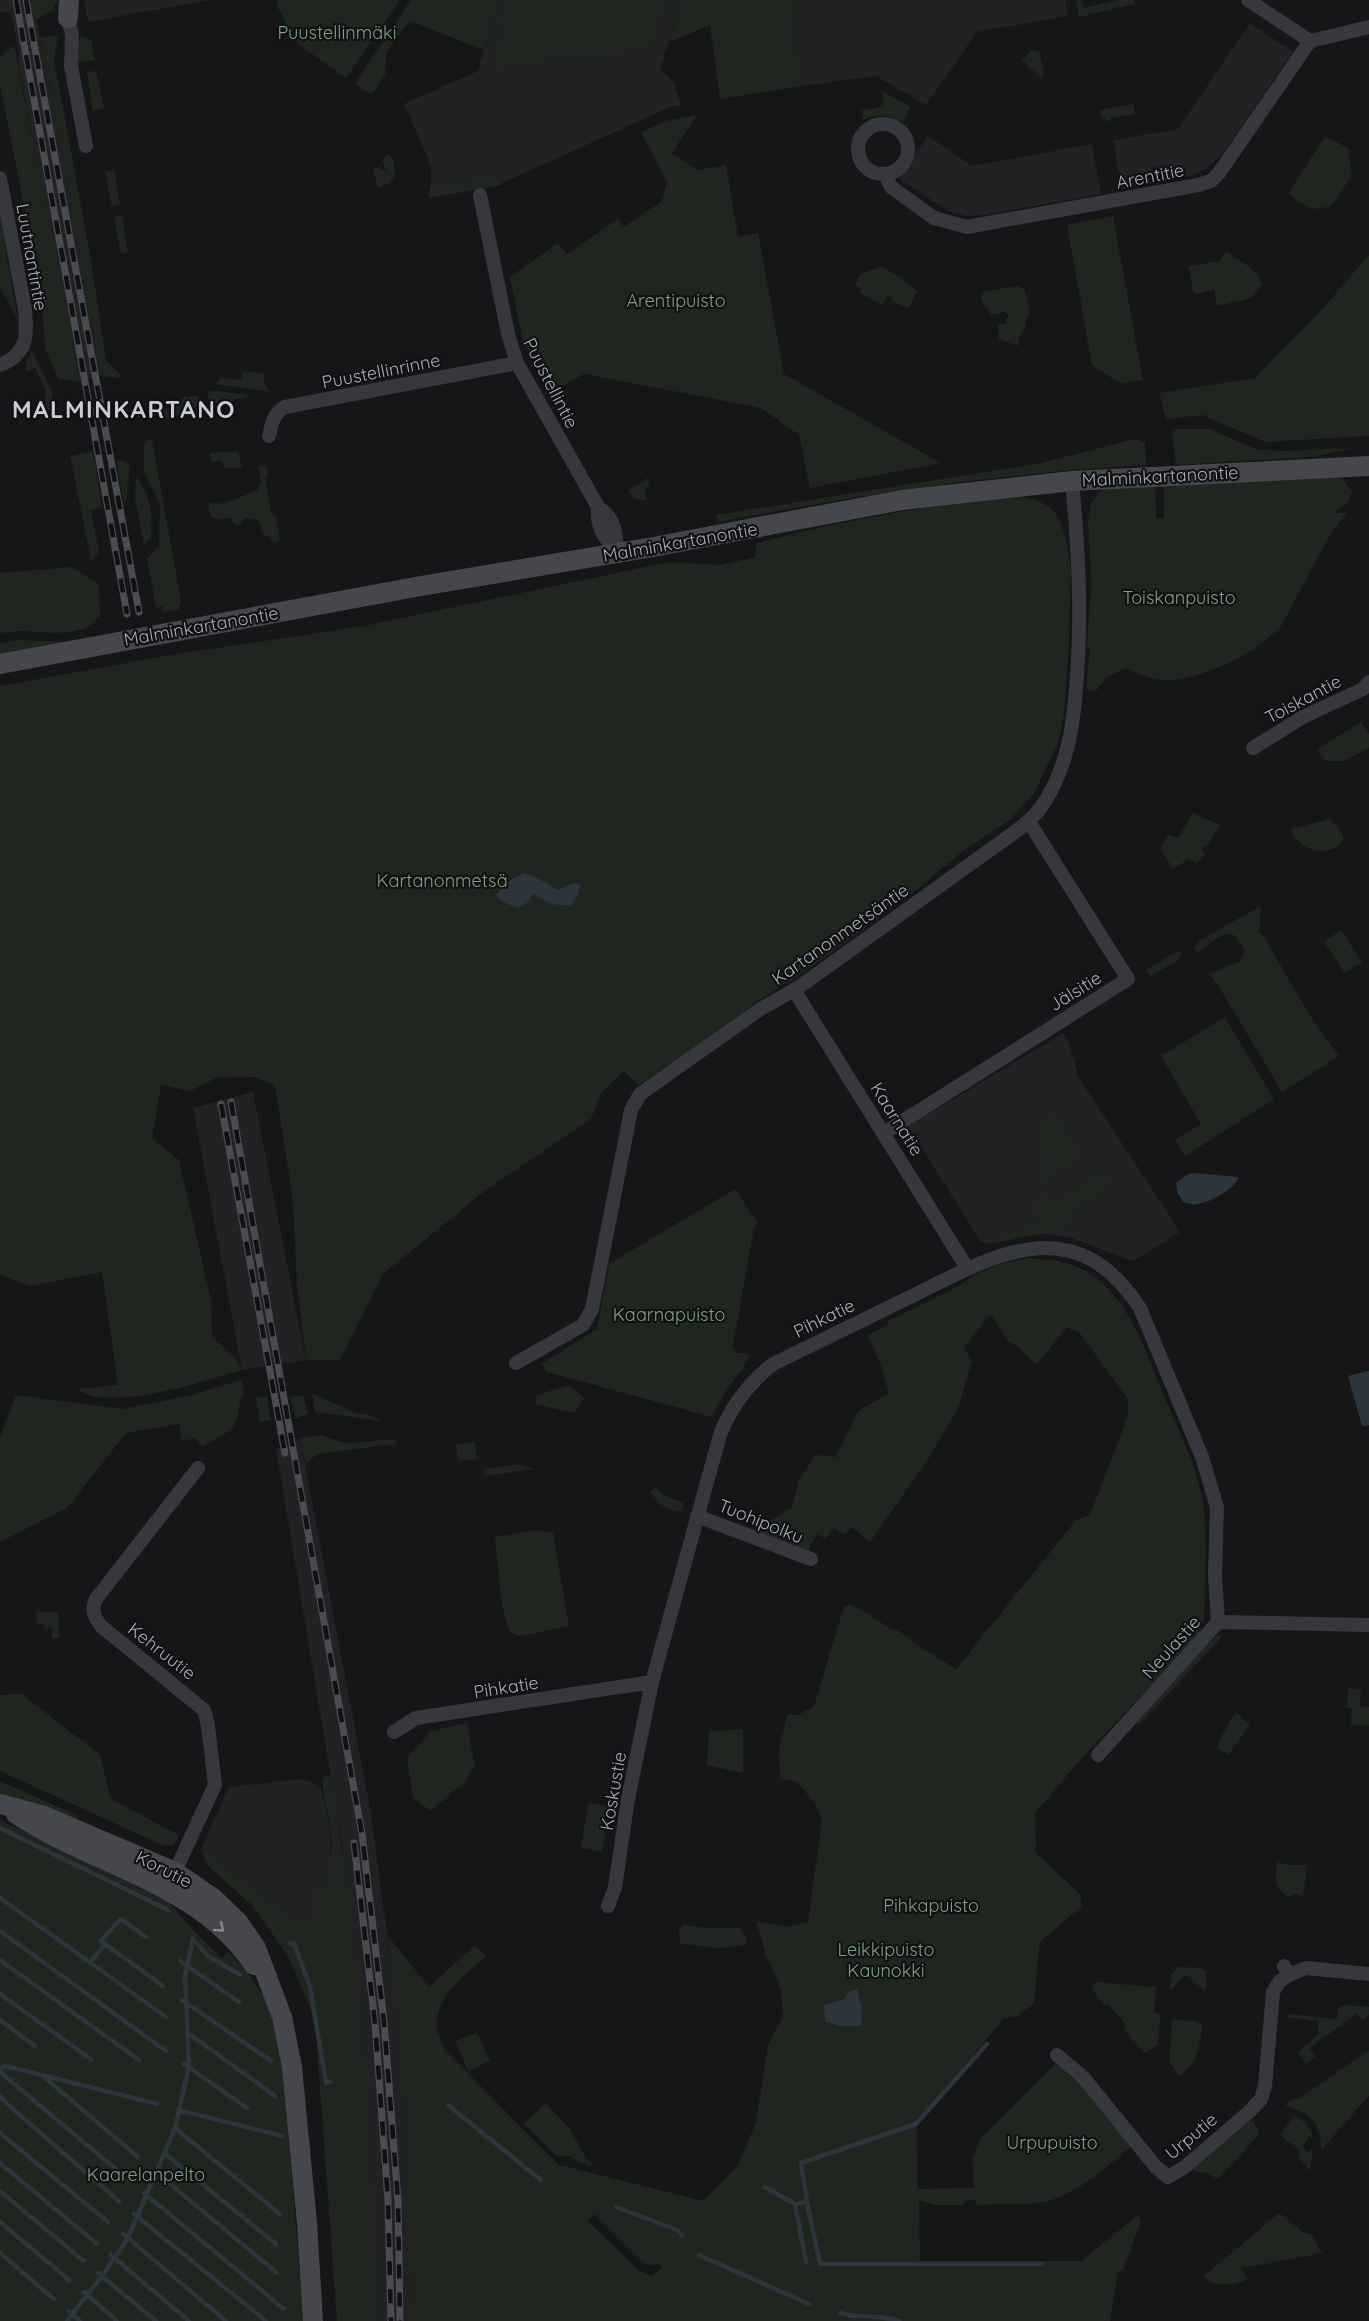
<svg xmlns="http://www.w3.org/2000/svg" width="1369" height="2321" viewBox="0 0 1369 2321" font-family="Quicksand,sans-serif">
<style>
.built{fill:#222225}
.green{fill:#1e261f;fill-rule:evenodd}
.water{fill:#2c353c}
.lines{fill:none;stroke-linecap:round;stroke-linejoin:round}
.stream{stroke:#2c353c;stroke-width:4.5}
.street{stroke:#37383d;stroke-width:14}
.secondary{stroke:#45474d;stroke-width:20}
.rail-casing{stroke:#4a4c52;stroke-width:7}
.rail{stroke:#111113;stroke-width:4.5;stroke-dasharray:14;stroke-linecap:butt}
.oneway{stroke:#858993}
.labels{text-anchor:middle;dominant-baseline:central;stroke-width:4.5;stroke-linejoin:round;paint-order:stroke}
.park-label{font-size:18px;fill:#7fa381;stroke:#111113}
.street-label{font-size:18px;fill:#a8adb8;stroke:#111113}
.district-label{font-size:24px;font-weight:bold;letter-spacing:1.5px;fill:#c9ccd4;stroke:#111113}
</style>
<rect width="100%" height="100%" fill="#161618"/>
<path class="built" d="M0,0H32L54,107L101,376L79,382L19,69V53L11,12H0Z
M84,0H209L88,22Z
M499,0H682L660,69L674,83L681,105L670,107L500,184L431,196V165L404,104L478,71Z
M797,0H1065L1068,16L977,32L926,105L876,76L802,86L795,38Z
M1250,23L1293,52L1220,157L1207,168L1191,176L1122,189L1113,140L1178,129Z
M928,136L972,166L1092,144L1101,194L984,215L966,216L948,211L898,178Z
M1063,1033L1069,1042L1079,1078L1180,1232L1133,1261L1069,1237L1047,1234L1017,1236L990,1244L981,1242L907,1124L937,1109Z
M253,1092L306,1360L242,1370L193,1108Z
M300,1438L370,1808L399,2022L410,2209L411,2321H372L360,2033L342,1843L276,1449L292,1444Z
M300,1779L310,1781L321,1789L330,1829V1868L321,1888L318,1917L289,1919L264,1895L201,1849L229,1787Z"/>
<path class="green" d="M32,0H58L52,10L36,20Z
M277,0H400L346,78L298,44L278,8Z
M411,0H499L484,50L410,21L386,52L385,75L372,94L364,91L355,83Z
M506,0H589L588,3L594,4L596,0H665L650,48L579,57L572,54L493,70L499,43L502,42L505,29L498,27Z
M682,0H797L795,38L802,86L720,99L710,25L669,42Z
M1076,0H1081L1084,8L1117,0H1134L1135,4L1079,17Z
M58,35L54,59L91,260L106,360L120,374L119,378L101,376L54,107L40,38Z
M81,36L91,40L95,60L79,63L77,51Z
M14,45L74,353L79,382L58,379L46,351L39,282L0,85V58Z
M1032,50L1039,51L1044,74L1041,78L1022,60Z
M96,71L104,108L93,111L87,72Z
M882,91L911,107L903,122C889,115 877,112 863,120L862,110L878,108L883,104Z
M1134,104L1135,112L1132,114L1111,118V121H1108L1101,116L1100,110Z
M697,115L672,153L697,170L726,165L738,237L758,233L784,374L941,463L810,488L799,435L761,408L584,374L550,393L523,341L510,277L558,243L567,254L618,219L624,227L662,201L667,182L641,132L665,121Z
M1325,136L1348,148L1352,176L1330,207L1311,209L1288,194Z
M389,153L394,162L395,176L389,184L378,187L373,169L380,167L381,170H386L382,160Z
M114,170L120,205L112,207L105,172Z
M498,176L502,185L429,198L430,188Z
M0,216L18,320L0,288Z
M122,216L128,252L121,254L114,217Z
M1113,216L1143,380L1121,384L1092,365L1067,225Z
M1226,251L1251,268L1263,283L1252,298L1217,306L1214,289L1198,294L1193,292L1189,266L1220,261Z
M1369,255V436L1265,442L1202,415L1166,419L1159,393L1255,378L1324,307Z
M881,267L896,275L917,291L909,308L893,302L892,297L888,296L882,305L860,293L861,289L855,285L860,274Z
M1019,286L1025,290L1030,314L1025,321L1026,328L1018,338V346L999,339L998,325L1006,323V318L1010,317L1005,312L991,315L988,308L984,307L981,296L985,291Z
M32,350L52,392L51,420L44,422L46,390L35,368L27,371L25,365Z
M242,371L264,374V383L269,392L216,384L221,377L241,380Z
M210,390L248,395L249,397L210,404L208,394Z
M197,396L202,404L168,420L163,412L183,398Z
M1172,429H1209L1256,449L1281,451L1353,448L1311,457L1176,465Z
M1135,439L1145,442L1146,465C1002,473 859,495 718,522L716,515L1041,463Z
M148,440H152L181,601L179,609L164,612L162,606L156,608L147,559L159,546L160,505L144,471V444Z
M93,451L102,507L91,510L99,553L91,561L70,456Z
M238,451L242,467L224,469L222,461L211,462L210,453Z
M120,460L129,465L130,468L126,503H124L116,462Z
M258,465L266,467L268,477L265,478L272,516H276L280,539L275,544L269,536H264L259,522L255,519L243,518L240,525H235L231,518L221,520L210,516L208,502C223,508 241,496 258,490L261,482Z
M1318,475L1343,479L1352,492L1349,502L1334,513H1347L1332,531L1281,626C1258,653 1193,686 1156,679C1146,677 1135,672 1125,668L1106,678L1096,691L1086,689L1090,649L1087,648L1091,582L1088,518L1091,503L1100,492L1110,488L1155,485L1156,518L1164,519V483Z
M136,477C151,494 153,516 151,538L144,545L135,499Z
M648,478L649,487L645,488L647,501L634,499L629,490Z
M1016,497L1034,499L1048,506L1055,513L1061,522L1066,540L1071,568L1069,645L1064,715L1058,742L1035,792L1010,820L963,851L913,893L802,974L762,998L688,1052L638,1085L624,1071L601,1093L591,1119L486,1190L383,1274L340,1360H306L297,1285L293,1201L275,1085L254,1077L216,1078L190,1091L161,1085L152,1139L179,1160L211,1300L212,1337L235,1357L242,1370C207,1380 107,1414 78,1389L118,1385L102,1272L30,1286L0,1275V686L170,655L364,626L669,562L720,565L755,557L757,543C842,521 929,504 1016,497Z
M72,567L98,584L100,616L87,628L71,632L54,633L20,631L0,633V573Z
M18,640L67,642L0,654V643Z
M1361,722L1369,734V748L1344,761H1326L1316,750Z
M1193,813L1220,825L1209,843L1201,849L1205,854L1196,864L1189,859L1173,869L1160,848L1169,835L1178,838Z
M1330,819C1334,823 1344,833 1343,839C1342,843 1337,847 1333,849C1316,855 1296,846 1291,829Z
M1259,907L1261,909L1259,934H1262L1313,1020L1339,1056L1282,1092L1219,987L1209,974L1239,962L1245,952C1232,919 1220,938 1198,952L1194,950L1197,942Z
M1341,930L1362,962L1345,973L1324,942Z
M1175,952L1182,953L1178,960L1151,976L1146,970Z
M1225,1017L1274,1099L1185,1156L1175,1140L1201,1124L1161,1056Z
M1051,1106L1083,1156L1039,1185L1037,1183C1049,1167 1045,1149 1038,1132L1043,1129L1046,1111Z
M1103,1166L1110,1178V1183L1105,1190L1074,1210L1067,1226L1046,1233L993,1243L998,1238L1037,1222C1033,1208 1030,1201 1045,1194L1053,1204L1103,1172L1101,1167Z
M735,1189L758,1224L754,1227L733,1346L736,1353H745L751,1356L743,1365L744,1368L726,1390L712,1417L547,1372L541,1364L597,1329L609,1264Z
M1021,1259C1051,1258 1079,1262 1102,1283C1135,1312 1148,1359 1165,1398C1180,1434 1200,1472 1204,1511C1208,1546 1205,1584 1204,1620L1199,1634L1190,1646L1090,1749L1035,1813L1036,1853L1081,1895V1907L1040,1942L1034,2003L1018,2016L1004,2018L917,2124L918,2189L974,2188L973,2158L981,2138L1058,2061L1066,2069V2072L1072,2078L1076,2075L1094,2095L1092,2098L1106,2117L1107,2116L1133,2145C1110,2164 1076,2195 1047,2201C1024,2206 1000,2204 976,2205L975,2200H966L963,2205H935L919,2200L920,2261H1081L1138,2215L1141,2221L1123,2270L1118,2271L1110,2321H411C410,2192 404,2064 388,1936L429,1987L475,1945L486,1957C467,1972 439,1994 437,2020C436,2030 440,2039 443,2048L562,2168L560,2165L703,2201L739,2164L756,2122L768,2045L783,2017L781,1991L776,1975L766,1956L757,1922L787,1927L808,1922L822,1820L814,1802L797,1782L780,1779L779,1750L787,1715H798L814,1706L844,1606L850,1605L856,1608L857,1607L894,1631L896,1629L915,1644L956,1669L1076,1520L1090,1515L1128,1416V1399L1079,1332L1067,1327L1036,1365L1017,1346L1008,1341L992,1316H989L964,1347L972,1361L958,1408L927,1461L870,1542L851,1527L844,1535L834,1528L825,1539L818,1534L810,1545L809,1551L756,1534L755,1529L761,1521L769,1522L792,1507L799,1479L816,1455L836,1457L858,1411L889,1393L880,1363L868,1335L889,1324L888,1321L959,1286L973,1276L998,1265ZM595,2214L644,2263L651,2266L659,2263L662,2268L651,2276L638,2270L588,2221Z
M241,1380L244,1393C238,1402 240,1411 236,1421C232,1433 213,1440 202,1447L196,1438L182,1441L179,1424L126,1433L67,1508L0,1542V1437L16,1395L122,1409L192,1395Z
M569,1385L585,1398L574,1413L535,1404L537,1395Z
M312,1393L357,1414H367L383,1421L315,1412Z
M303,1395L308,1414L295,1419L291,1397Z
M267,1396L271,1420L260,1422L256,1398Z
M321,1435L345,1443L395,1439L396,1444L317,1454L306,1464L300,1438Z
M475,1442L477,1459L458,1461L456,1444Z
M517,1464L534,1469L485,1476L484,1469Z
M656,1488L667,1497L683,1502L682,1511C667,1513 659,1503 650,1492Z
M538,1530L553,1533L569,1626L520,1636C516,1635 514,1635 511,1632C501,1620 497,1555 495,1537Z
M36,1612H58L59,1638H52V1628H45L44,1624H37Z
M1218,1634L1221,1638L1140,1724L1135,1719Z
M1348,1688L1361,1689L1360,1706L1369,1707V1726L1351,1725L1352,1708H1347Z
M22,1694L100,1755L111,1799L179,1835L174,1845H162L0,1771V1695Z
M1236,1712L1250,1725L1228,1755L1217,1748L1222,1735Z
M467,1723L475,1766L464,1782L431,1811L413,1798L407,1758L431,1731Z
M743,1729V1773L707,1765L709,1731Z
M331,1776C361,1956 371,2139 377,2321H337L315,2020L288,1956L253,1906L208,1866L201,1851V1849L264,1895L289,1918L317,1917L312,1891L321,1888C330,1868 333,1851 330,1828C328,1810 321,1795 323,1777Z
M0,1781L79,1816L75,1822L0,1794Z
M588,1803L610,1807L602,1852L581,1848Z
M0,1820L168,1901L191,1928L221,1958L229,1952L249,1974L264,1997L273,2020L283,2068L304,2321H0Z
M1278,1862L1288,1865H1307L1303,1897L1294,1893L1288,1898C1275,1887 1273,1878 1278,1862Z
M684,1925L706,1928H739L746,1936L747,1941L744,1945L719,1948L680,1944L679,1929Z
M1178,1967L1201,1968L1207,1972L1205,1992L1189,1976H1184L1170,1991L1171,1975Z
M1096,1982L1156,1987L1154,2013H1161L1158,2045L1145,2053L1124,2030L1126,2025L1108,2004L1106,2006L1096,1995L1092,1987Z
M1343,2005L1369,2007V2015L1363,2020L1357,2014L1309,2048L1316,2056L1306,2064L1298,2053L1318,2034L1319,2021L1286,2017L1287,2014L1337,2019L1338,2009Z
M1172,2020L1195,2021L1202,2024C1200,2049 1199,2058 1180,2076L1169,2062Z
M477,2032L490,2061L468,2071L455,2041Z
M1369,2050V2096L1321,2150C1321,2123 1311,2113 1286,2106L1287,2102L1300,2098Z
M546,2103L569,2128L587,2159L593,2164L590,2166L577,2161L571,2156H557L524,2124Z
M1294,2116C1306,2121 1311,2128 1314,2141L1310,2136L1308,2137L1303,2146L1305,2150L1309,2152L1313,2147L1310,2171L1298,2156L1300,2151L1280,2135Z
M1253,2120L1259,2131L1257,2137L1218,2179L1206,2173L1195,2171L1193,2168L1247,2122Z
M1279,2213L1303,2232L1311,2234L1322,2253L1261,2265L1240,2267L1248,2279C1236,2285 1212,2289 1204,2276Z"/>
<path class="water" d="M524,873C537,876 546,884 558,890L575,883L580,884L579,893L571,906L551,904L533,894L527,903L518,908L503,902L496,896L504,884Z
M1194,1173C1209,1174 1223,1176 1239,1177C1234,1189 1211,1202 1198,1204C1193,1206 1188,1203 1183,1202L1177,1192L1176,1183L1187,1175Z
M1369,1371V1425L1362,1426L1348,1376Z
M857,1989L862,2008L861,2026H840L825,2021L824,2005L845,1999L848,1992Z"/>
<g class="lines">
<path class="stream" d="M0,1828L168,1910
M0,1898L166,2017
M0,1931L166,2051
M146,1937L121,1919L101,1941L163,1986
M193,1939L208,1956L240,1975
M290,1944L294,1943L310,1987L326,2083L330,2082
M0,1960L139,2060
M180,1961L239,2002
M90,1963L105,1944
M0,1994L92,2060
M182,2000L271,2061
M0,2020L35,2046
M188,2033L275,2096
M184,2064L247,2108
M0,2069L6,2066L157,2104
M0,2072L129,2180
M44,2077L138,2157
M0,2096L7,2104L119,2201
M448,2105L541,2180
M178,2110L282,2136
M175,2128L280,2214
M0,2133L108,2222
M164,2153L276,2244
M0,2163L96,2243
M153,2170L276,2272
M765,2187L795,2204L807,2202L820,2264H1041
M0,2191L84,2261
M144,2193L284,2309
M807,2202L801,2163L916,2124L987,2044
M795,2204L806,2262
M616,2207L677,2230L682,2235
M134,2214L266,2321
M0,2222L69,2280
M123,2234L226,2321
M0,2253L54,2299
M111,2255L189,2321
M699,2255L809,2304
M98,2273L156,2321
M84,2292L117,2321
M69,2311L80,2321
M840,2313C859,2319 879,2314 899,2321
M67,2321L102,2276L128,2238L175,2128L189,2067L185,1975L193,1939"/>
<path class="street" d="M1248,0L1310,41
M68,18L72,35L71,66L86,146
M858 149a25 25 0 1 1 50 0a25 25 0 1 1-50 0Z
M885,174L891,187L934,218L967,227L1198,185L1211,181L1219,173L1310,41L1369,27
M0,178L25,309C27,336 28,354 0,365
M480,195L508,334L517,363L598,507C596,528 605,538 617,553
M269,436C272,424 273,413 285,407L517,363
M598,507C616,519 616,533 617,553
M1253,748L1303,717L1363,689L1369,682
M794,990L967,1268
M884,1133L1128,979L1029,822
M516,1363L583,1325L592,1309L631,1110L640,1094L759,1010L799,987L1008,837C1022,827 1035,817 1044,803C1069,764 1074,721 1077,676C1082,609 1078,547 1072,481
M697,1516L811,1559
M394,1732L416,1718L652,1682L720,1435C731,1406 748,1384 773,1364C818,1342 863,1320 908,1298C993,1256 1073,1206 1140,1308L1202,1457L1217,1507L1215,1576L1218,1622
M1098,1755L1218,1622L1369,1625
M172,1878L215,1785L208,1726L204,1710L101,1626C94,1617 91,1610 96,1599L198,1468
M608,1906L615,1887L628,1799L652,1682
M1284,1966L1289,1975L1306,1968L1369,1974
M1057,2055L1083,2077L1156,2167L1168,2177L1185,2167L1250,2111L1261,2099L1265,2086L1273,1992L1279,1982L1289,1975"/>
<path class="secondary" d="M68,18L69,0
M0,664L421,586L653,547L902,500L1072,481L1369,466
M0,1804L44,1816L175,1872L213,1898L238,1922L256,1948L282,2017L292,2067L307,2223L313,2321
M16,1814C94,1866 199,1882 254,1965"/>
<g class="rail-casing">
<path id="rail" d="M16,0L127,614
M26,0L139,612
M231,1102L362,1834L384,2022L398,2200L400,2321
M221,1104L285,1453
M354,1843L375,2023L388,2200L391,2321"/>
</g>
<use href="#rail" class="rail"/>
</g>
<defs><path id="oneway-chevron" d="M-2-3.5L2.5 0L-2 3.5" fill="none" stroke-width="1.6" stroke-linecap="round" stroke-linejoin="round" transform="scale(1.5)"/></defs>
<use class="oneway" href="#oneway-chevron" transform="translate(220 1928) rotate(41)"/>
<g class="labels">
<g class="park-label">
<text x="337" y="32">Puustellinmäki</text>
<text x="676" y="300">Arentipuisto</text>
<text x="1179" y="597">Toiskanpuisto</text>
<text x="442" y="880">Kartanonmetsä</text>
<text x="669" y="1314">Kaarnapuisto</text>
<text x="931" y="1905">Pihkapuisto</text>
<text x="886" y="1949">Leikkipuisto<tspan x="886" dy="21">Kaunokki</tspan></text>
<text x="1052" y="2142">Urpupuisto</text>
<text x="146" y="2174">Kaarelanpelto</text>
</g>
<g class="street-label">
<text transform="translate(1150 176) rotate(-11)">Arentitie</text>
<text transform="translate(32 257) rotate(80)">Luutnantintie</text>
<text transform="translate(381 371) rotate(-11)">Puustellinrinne</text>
<text transform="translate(551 383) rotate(63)">Puustellintie</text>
<text transform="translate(1160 476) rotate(-3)">Malminkartanontie</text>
<text transform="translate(680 542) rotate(-10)">Malminkartanontie</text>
<text transform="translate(201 626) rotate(-10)">Malminkartanontie</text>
<text transform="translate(1303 699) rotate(-28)">Toiskantie</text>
<text transform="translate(840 934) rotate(-35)">Kartanonmetsäntie</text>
<text transform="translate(1075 991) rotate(-32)">Jälsitie</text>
<text transform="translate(897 1119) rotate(58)">Kaarnatie</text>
<text transform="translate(824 1318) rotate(-26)">Pihkatie</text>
<text transform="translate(761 1521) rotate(22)">Tuohipolku</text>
<text transform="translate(1171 1647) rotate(-48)">Neulastie</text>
<text transform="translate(162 1651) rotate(38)">Kehruutie</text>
<text transform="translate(506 1687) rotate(-9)">Pihkatie</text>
<text transform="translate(613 1791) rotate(-80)">Koskustie</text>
<text transform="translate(164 1869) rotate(27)">Korutie</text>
<text transform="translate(1191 2136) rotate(-40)">Urputie</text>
</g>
<g class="district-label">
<text x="124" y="409">MALMINKARTANO</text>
</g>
</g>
</svg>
